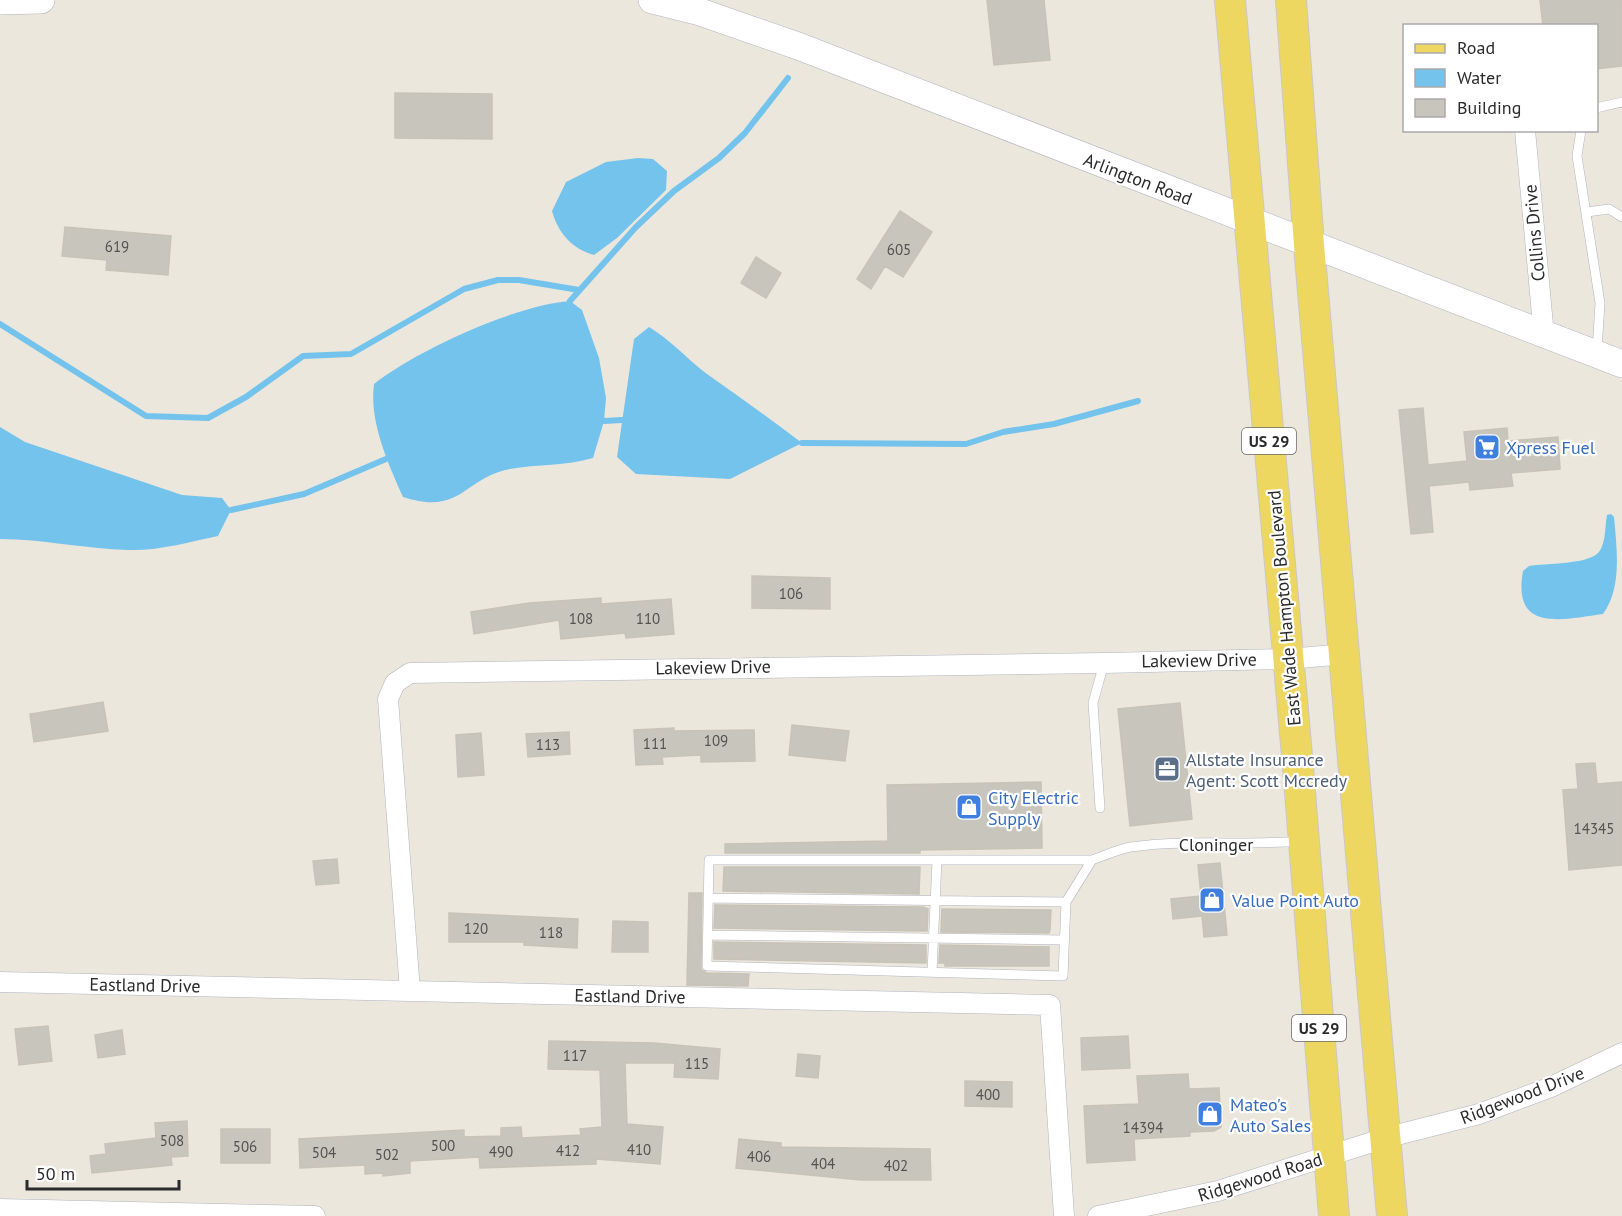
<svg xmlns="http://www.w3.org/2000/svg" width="1622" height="1216" viewBox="0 0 1622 1216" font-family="'PT Sans',sans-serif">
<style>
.water{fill:#73c3ec}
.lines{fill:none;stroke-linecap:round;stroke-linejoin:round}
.stream{stroke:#73c3ec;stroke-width:6}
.building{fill:#c8c5bc;stroke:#c8c3b7;stroke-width:1.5}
.service-casing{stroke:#b1b3be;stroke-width:10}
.minor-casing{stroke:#b1b3be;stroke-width:21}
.secondary-casing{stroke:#b1b3be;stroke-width:28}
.primary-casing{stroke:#c8c8c8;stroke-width:32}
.service{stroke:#fff;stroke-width:9}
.minor{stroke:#fff;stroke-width:20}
.secondary{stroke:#fff;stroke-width:27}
.primary{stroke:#eed761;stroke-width:30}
.labels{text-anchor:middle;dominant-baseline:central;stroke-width:4.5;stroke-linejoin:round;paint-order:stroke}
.number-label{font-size:15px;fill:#52524f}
.shield{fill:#fff;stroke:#6b6b6b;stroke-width:1.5}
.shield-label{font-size:16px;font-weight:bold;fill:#2b2b2b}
.street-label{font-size:18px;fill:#2b2b2b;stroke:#fff}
.shop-label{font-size:18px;fill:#366cbe;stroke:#fff;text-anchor:start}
.service-label{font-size:18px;fill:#4e5e75;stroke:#fff;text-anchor:start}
</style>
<rect width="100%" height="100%" fill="#ece7dd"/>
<path class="water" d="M638,158L653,159L667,171L666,190L617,238L594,255C572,249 558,233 552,211L566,182L606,162Z
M570,301L582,310L599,358L606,398L604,421L593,458C566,466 537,464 510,469C463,478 462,516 403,497C388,463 369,422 374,384C417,350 516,305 570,301Z
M649,327C671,340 687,359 707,374C739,397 771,419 802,443L730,479L636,474L617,457L634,339Z
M0,427L25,442L182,495L222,498L231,510L218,536C189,542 159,551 128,550C85,549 43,539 0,539Z
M1611,514L1614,517C1617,550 1622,588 1603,614C1560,620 1512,632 1523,571L1529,566C1546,563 1588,565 1599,552C1606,543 1605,525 1607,515Z"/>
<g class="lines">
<path class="stream" d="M570,301L636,227L674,191L719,158L745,133L788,78
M0,324L146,416L208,418L246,397L303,356L351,354L464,289L498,280H519L579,290
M604,421L622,420
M802,443L966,444L1003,432L1054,424L1138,401
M231,510L304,494L386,459"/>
</g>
<path class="building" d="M987,0H1044L1050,60L994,65Z
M1540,0H1622V66L1596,69V26H1543Z
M395,93L492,94V139L395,138Z
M900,211L932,232L903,277L885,266L871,289L857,279Z
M65,227L171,236L168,275L106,270L107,260L62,256Z
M756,257L781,273L766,298L741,283Z
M1423,408L1428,465L1467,461L1464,432L1507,428L1508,441L1558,437L1560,469L1511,473L1513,486L1470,490L1469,482L1429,486L1433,532L1411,534L1399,410Z
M752,576L830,578V609L752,608Z
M601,598V604L671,599L674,634L626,638L625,633L561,639L559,620L474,634L471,612L529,603Z
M103,702L108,731L34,742L30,714Z
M1180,703L1192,819L1130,826L1118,709Z
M792,725L849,731L845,761L789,755Z
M674,728V731L754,730L755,761L701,762V755L662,757L663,764L636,765L634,730Z
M569,732L570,754L528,757L526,734Z
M481,733L484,775L458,777L456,735Z
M1595,763L1597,784L1622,782V865L1569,870L1563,790L1578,789L1576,764Z
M1041,782L1042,848L920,850V853H725V844L888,841L887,785Z
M337,859L339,883L316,885L313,861Z
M1220,863L1227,935L1204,937L1202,916L1173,919L1171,899L1201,896L1198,865Z
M724,867H920L919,894L723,891Z
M689,893H702L701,970L707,973L749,974L748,986L687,985Z
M715,905L923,907L928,909L927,931L714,928Z
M942,909L1051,910L1050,930L1049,933L941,932Z
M449,913L578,919L577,948L524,945V942H449Z
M613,921L648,922V952H612Z
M714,942L926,945V963L714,959Z
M940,945L1049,947V966H945V963H939Z
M48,1026L52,1061L19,1065L15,1029Z
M122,1030L125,1054L98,1058L95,1035Z
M1128,1036L1130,1068L1082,1070L1081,1038Z
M549,1041L654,1043L720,1049L718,1079L674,1077L675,1063H625L627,1124L663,1127L660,1164L596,1159V1164L480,1168L479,1157L410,1161V1173L383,1176V1173L365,1174V1165L300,1168L299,1139L464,1130V1137L501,1136V1128L521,1127L522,1138L581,1135L580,1129L602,1127L600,1070L548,1069Z
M798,1054L820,1056L818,1078L796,1076Z
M1188,1074L1189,1089L1219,1088L1221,1127L1214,1131L1190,1132V1136L1134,1139L1135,1160L1087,1163L1084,1106L1139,1104L1137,1076Z
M965,1081L1012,1082V1107L965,1106Z
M187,1121L188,1156L171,1157L172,1165L92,1173L90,1156L106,1154L105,1144L156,1138L155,1123Z
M221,1129H270V1163H221Z
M739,1139L781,1143V1147L930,1149L931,1180H861L736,1168Z"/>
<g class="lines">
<g class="service-casing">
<path id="service" d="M1596,108L1622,102
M1581,130L1577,156L1600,303L1597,350
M1587,212L1609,209L1622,217
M1100,808L1093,703L1104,663
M1092,860L1066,902L1063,976L707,966L709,860H1092C1104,856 1118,849 1131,847C1187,839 1245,846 1301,841
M708,898L1066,902
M708,935L1064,940
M932,972L937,860"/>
</g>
<g class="minor-casing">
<path id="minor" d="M1525,130L1544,336
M0,982L1050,1005L1064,1216
M410,991L388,699L395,683L410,673L1104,663L1288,659L1345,654
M0,1209L315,1216
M1098,1216L1218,1191L1385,1138L1479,1114L1551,1087L1622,1053"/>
</g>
<g class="secondary-casing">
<path id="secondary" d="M652,0L700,12L798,46L1622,364
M0,1L41,0"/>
</g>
<g class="primary-casing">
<path id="primary" d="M1230,0L1298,767L1334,1216
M1291,0L1309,245L1392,1216"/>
</g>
<use href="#service" class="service"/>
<use href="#minor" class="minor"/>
<use href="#secondary" class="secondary"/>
<use href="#primary" class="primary"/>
</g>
<defs>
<g id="supermarket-square" transform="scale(1.35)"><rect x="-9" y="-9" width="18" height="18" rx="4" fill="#3f7fe0" stroke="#fff"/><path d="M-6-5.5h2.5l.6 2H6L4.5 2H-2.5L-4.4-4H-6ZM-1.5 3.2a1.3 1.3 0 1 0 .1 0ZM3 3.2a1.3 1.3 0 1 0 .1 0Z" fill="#fff"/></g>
<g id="office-square" transform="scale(1.35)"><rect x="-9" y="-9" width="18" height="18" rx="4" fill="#5c6f8a" stroke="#fff"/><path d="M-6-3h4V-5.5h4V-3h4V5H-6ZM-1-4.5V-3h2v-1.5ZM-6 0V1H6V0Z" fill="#fff"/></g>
<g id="shop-square" transform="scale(1.35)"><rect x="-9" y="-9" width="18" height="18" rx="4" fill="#3f7fe0" stroke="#fff"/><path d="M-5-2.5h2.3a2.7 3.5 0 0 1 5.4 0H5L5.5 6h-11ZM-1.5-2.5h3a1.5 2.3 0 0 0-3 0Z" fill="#fff"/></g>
</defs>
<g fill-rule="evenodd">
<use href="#supermarket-square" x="1487" y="447"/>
<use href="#office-square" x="1167" y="769"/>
<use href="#shop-square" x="969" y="807"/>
<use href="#shop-square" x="1212" y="900"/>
<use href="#shop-square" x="1210" y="1114"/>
</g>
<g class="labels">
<g class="number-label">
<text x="117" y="246">619</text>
<text x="899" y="249">605</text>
<text x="791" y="593">106</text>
<text x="581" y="618">108</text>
<text x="648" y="618">110</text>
<text x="716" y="740">109</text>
<text x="655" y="743">111</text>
<text x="548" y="744">113</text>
<text x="1594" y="828">14345</text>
<text x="476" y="928">120</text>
<text x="551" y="932">118</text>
<text x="575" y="1055">117</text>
<text x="697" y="1063">115</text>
<text x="988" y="1094">400</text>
<text x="1143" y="1127">14394</text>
<text x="172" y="1140">508</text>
<text x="443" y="1145">500</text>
<text x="245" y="1146">506</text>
<text x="639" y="1149">410</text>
<text x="568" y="1150">412</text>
<text x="501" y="1151">490</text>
<text x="324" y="1152">504</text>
<text x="387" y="1154">502</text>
<text x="759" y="1156">406</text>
<text x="823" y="1163">404</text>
<text x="896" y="1165">402</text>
</g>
<g class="shield">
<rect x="1242" y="428" width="54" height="26" rx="4.5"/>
<rect x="1292" y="1015" width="54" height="26" rx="4.5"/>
</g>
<g class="shield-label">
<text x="1269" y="441">US 29</text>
<text x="1319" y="1028">US 29</text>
</g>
<g class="street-label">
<text transform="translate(1138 179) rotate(21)">Arlington Road</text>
<text transform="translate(1534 233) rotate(-95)">Collins Drive</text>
<text transform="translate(1284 608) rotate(-95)">East Wade Hampton Boulevard</text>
<text transform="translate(1199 660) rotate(-1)">Lakeview Drive</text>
<text transform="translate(713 667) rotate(-1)">Lakeview Drive</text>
<text x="1216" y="844">Cloninger</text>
<text transform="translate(145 985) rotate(1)">Eastland Drive</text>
<text transform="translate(630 996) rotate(1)">Eastland Drive</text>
<text transform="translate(1522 1095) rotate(-21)">Ridgewood Drive</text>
<text transform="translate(1260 1177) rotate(-17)">Ridgewood Road</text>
</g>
<g class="shop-label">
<text x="1506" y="447">Xpress Fuel</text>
<text x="988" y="797">City Electric<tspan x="988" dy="21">Supply</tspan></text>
<text x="1232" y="900">Value Point Auto</text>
<text x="1230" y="1104">Mateo's<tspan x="1230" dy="21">Auto Sales</tspan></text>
</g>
<g class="service-label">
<text x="1186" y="759">Allstate Insurance<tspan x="1186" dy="21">Agent: Scott Mccredy</tspan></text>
</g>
</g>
<rect x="1403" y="24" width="195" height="108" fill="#ffffff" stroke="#aaaaaa" stroke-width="1.5"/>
<rect x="1415" y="44" width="30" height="9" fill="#eed761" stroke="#aaaaaa" stroke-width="1.5"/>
<text x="1457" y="54" font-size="18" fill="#2b2b2b">Road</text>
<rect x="1415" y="69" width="30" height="18" fill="#73c3ec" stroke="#aaaaaa" stroke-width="1.5"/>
<text x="1457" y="84" font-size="18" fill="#2b2b2b">Water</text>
<rect x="1415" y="99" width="30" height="18" fill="#c8c5bc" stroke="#aaaaaa" stroke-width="1.5"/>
<text x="1457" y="114" font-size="18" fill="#2b2b2b">Building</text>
<path d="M27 1180v9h152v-9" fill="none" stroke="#2b2b2b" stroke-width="3"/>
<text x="36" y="1180" font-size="18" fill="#2b2b2b" stroke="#ffffff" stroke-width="4.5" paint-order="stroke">50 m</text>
</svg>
